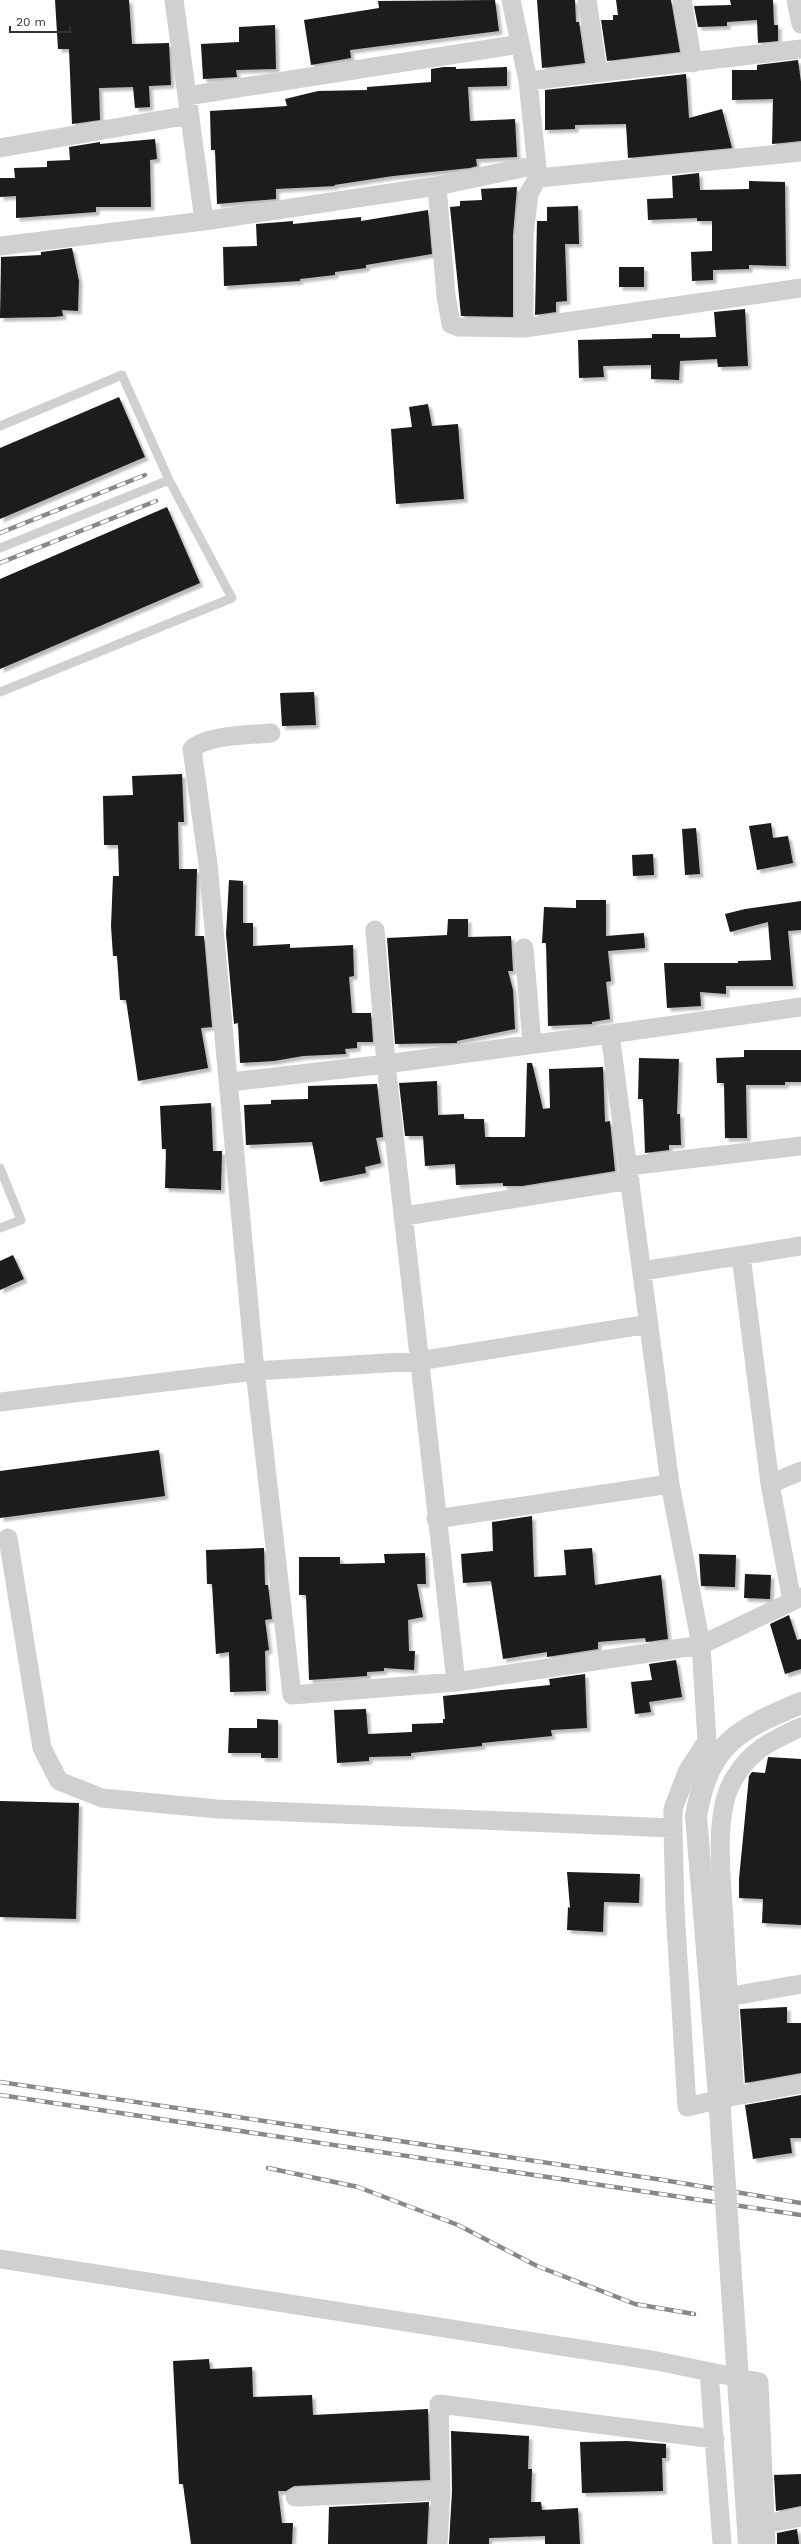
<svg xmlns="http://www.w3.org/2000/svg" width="801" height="2544" viewBox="0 0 801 2544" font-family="'Work Sans',sans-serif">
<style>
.building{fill:#1a1a1a;filter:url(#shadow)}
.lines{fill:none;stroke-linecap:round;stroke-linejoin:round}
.service{stroke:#d0d0d0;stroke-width:9}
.minor{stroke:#d0d0d0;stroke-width:19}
.tertiary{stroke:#d0d0d0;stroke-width:22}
.rail-casing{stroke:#888;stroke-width:4.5}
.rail{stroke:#fff;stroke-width:3;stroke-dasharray:9;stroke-linecap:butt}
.tertiary-bridge{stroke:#d0d0d0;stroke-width:22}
</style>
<defs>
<filter id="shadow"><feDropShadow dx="3.5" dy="3.5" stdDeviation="1" flood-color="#0004"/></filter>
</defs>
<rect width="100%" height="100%" fill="#fff"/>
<path class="building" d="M55,0H129L132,44L169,43L171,85L149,86L150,107L135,108L133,87L99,88L100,120L72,124L69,49H58Z
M495,0L499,31L350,50L351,58L311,65L304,20L379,8L378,1Z
M537,0H575L576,22H579L585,63L542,68Z
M616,0H671L680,52L607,61L601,20H613V15H618Z
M730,0H773L774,25H778V41L758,43L757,20L727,22V26L698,27L694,6L731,5Z
M275,25L276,69L236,70L237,77L203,79L201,44L239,42V27Z
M798,60L801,82V141L772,144L773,99L732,100V70H757V65Z
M444,67H456V69L507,67V86L468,87L470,121L515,119L517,157L476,159L477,166L470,168L393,176L334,185L335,186L276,189V199L217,204L215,150H211L210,111L287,106L285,99L318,91L367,90V87L431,82V69Z
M686,74L689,118L722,109L732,148L628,158L626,124L575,125V129L545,130V90Z
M155,139L157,159L150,160L151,207H96V212L16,218V196L0,197V178H15L14,168L47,167V161L70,160L69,147L100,142V144Z
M699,173L700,190L749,189V181L785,182L786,266L749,265V269L713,270V280L692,281L691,252L712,251V221H697V218L648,220L647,199L673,198L672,176Z
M517,187L513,235V317L461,316L450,207L460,206V201L482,200L481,189Z
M578,206L579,244H565L567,301L556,302V312L535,315L537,221H547V207Z
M428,210L432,254L366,265V268L335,272V275L300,279V281L224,286L223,247L257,246L256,224L293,221V224L361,217V221Z
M72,248L79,281L78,311L62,310L63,316L53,317L0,318L1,257L41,255V252Z
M619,267H644V287H619Z
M745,309L748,366L718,367L717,359L680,361L679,380L651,379V365L603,366L604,377L579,378L578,340L652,338V334H680V338L716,337L714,312Z
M119,397L145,457L0,519V448Z
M428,404L432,426L458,424L464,499L396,504L391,429L412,427L409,407Z
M167,507L200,583L0,669V579Z
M314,692L316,725L282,726L280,693Z
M182,774L184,822H178L179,869H197L195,936H204L212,1027L201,1028L208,1068L138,1081L126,1000H120L117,956H113L111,926L113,876H119L118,845H104L103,796L133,795L132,776Z
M771,823L773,838L788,836L793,863L757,870L749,826Z
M696,828L700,874L685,875L682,829Z
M653,854L654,875L633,876L632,855Z
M229,880L243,881V923H253V946L290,944V948L353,945L354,976L349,977L352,1013H371L373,1042H357V1048L345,1049L346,1054L303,1056L274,1061L240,1063L238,1023L234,1024L226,934Z
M576,900H606V936L644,933L645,948L608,951L611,981L606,982L610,1019L592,1022V1024L548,1026L546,943H542L544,907L576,908Z
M801,901V930L788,931L793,986H726V994L700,992L701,1006L667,1008L664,963H738V961L771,960L768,922L730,932L725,914L745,909Z
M448,919H468V937L511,936L513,971H508L513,990L515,1029L457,1041V1043L395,1044L387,938L447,935Z
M744,1050H801V1082H785V1085H746L747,1138H725L724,1083H717L716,1058L744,1057Z
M639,1058L679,1059L677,1114H680L681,1145H669V1150L645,1153L643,1099H638Z
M527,1063H532L543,1109L550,1108L549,1069L603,1067L605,1122L610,1121L615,1171L522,1186H503V1183L456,1185L455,1164L425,1166L423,1136H405L399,1083L437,1081L438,1115L464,1114V1119H484L485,1137H525Z
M377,1084L383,1137L376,1138L381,1163L365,1167L366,1173L320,1182L312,1142L246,1145L244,1105L271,1104V1100L308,1099V1086Z
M211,1103L213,1151H222L221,1190L165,1188L166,1149H162L160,1106Z
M13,1255L24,1279L0,1290V1261Z
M159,1450L165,1496L0,1518V1471Z
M532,1516L534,1577L566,1575L564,1550L592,1548L595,1585L661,1575L668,1639L646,1642L645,1638L598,1642V1649L547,1657V1652L503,1659L491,1581L463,1583L461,1554L493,1551L492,1522Z
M264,1548L265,1585H268L272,1619L265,1620L269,1650L265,1651L266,1691L230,1692L229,1652L216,1654L212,1584H207L206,1550Z
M425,1553L426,1584H417L423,1617L408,1620L409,1651H415L414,1670L384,1668V1671L367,1672V1676L309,1680L306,1595H299V1557H340V1564L385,1563L384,1554Z
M699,1554L736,1555L735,1587L701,1586Z
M745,1574L771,1575L770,1599L744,1598Z
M789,1615L797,1640L801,1639V1669L785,1674L770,1624Z
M676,1660L682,1697L649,1702L651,1712L635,1714L631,1682L652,1680L649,1664Z
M585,1674L587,1728L551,1730L552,1736L482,1743V1746L411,1753V1756L369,1757V1761L337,1763L334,1710L366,1709L368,1734L412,1732V1724L443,1723V1719H445L443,1696L550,1685L549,1679Z
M257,1719L278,1720V1758H261V1753H228L229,1728H257Z
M768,1757L801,1759V1925L762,1923L763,1899L739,1898V1879L749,1776L752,1772L765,1773Z
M0,1801L79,1803L76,1919L0,1917Z
M567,1872L640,1874L639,1903L604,1902L603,1932L567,1930L568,1907L570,1908Z
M787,2007V2023H801V2073L745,2083L740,2009Z
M801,2095V2138H790L792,2153L753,2159L745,2105Z
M209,2359L210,2369L252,2367L253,2397L312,2395L313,2415L428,2409L430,2480L294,2486L286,2491H278L282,2523H293L292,2544H191L183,2484H179L173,2361Z
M451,2431L529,2436L528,2469H532L531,2502H541L542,2510L578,2508L580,2544H545V2536L489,2538V2544H449L452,2491Z
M627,2441L666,2444V2458H662L663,2491L582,2493L580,2442Z
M801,2474V2506L776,2511L774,2475Z
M429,2502L427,2544H328L329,2507Z
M797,2529L799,2544H777V2533Z"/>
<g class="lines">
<path class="service" d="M0,426L122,375L169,480L232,598L0,692
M0,548L169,480
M0,1168L21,1220L0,1228"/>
<path class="minor" d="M174,0L204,221L437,186L536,165
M511,0L528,81L538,178L529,193L524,235V328L801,288
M587,0L598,73
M682,0L693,63
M796,0L801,24
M528,81L801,49
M187,96L520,44
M0,148L190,115
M538,178L801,152
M437,186L446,296L451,324L459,327L524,328
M0,246L204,221
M271,733C250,735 207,735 192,749L208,864L255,1371L292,1695L456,1682L701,1645L801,1597
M375,930L386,1064L456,1682
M524,948L532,1043
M230,1082L386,1064L610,1034
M628,1166L801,1146
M405,1216L630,1180
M741,1256L770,1484L792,1601
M642,1271L801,1246
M0,1402L255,1371L419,1361L649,1324
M770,1484L801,1471
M436,1519L670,1484
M8,1538L42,1748L59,1781L102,1798L217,1809L673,1828V1809L687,1772L707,1741L701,1645L670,1484L610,1034L801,1007
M801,1727C772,1741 753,1748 735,1777C712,1812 722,1880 724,1920C727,1979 731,2037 735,2096L801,2084
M673,1828L675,1909L687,2107L734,2096
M727,1997L801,1984
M0,2259L657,2361L759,2382L766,2544
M709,2372L722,2544
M295,2497L441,2491
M765,2524L801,2517
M438,2544L441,2491L439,2404L715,2439"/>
<path class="tertiary" d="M719,2097L696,1816C709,1743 737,1730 801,1703"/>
<g class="rail-casing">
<path id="rail" d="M0,533L145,475
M0,563L156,501
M0,2082L663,2180L801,2203
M0,2095L801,2215
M268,2168L358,2187L458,2225L537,2266L635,2304L694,2314"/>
</g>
<use href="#rail" class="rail"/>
<path class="tertiary-bridge" d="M719,2097L749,2544"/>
</g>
<path d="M10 26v6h60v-6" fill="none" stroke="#333333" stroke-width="2"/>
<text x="16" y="26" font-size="12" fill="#333333" stroke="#ffffff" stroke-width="3" paint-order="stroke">20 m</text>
</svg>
